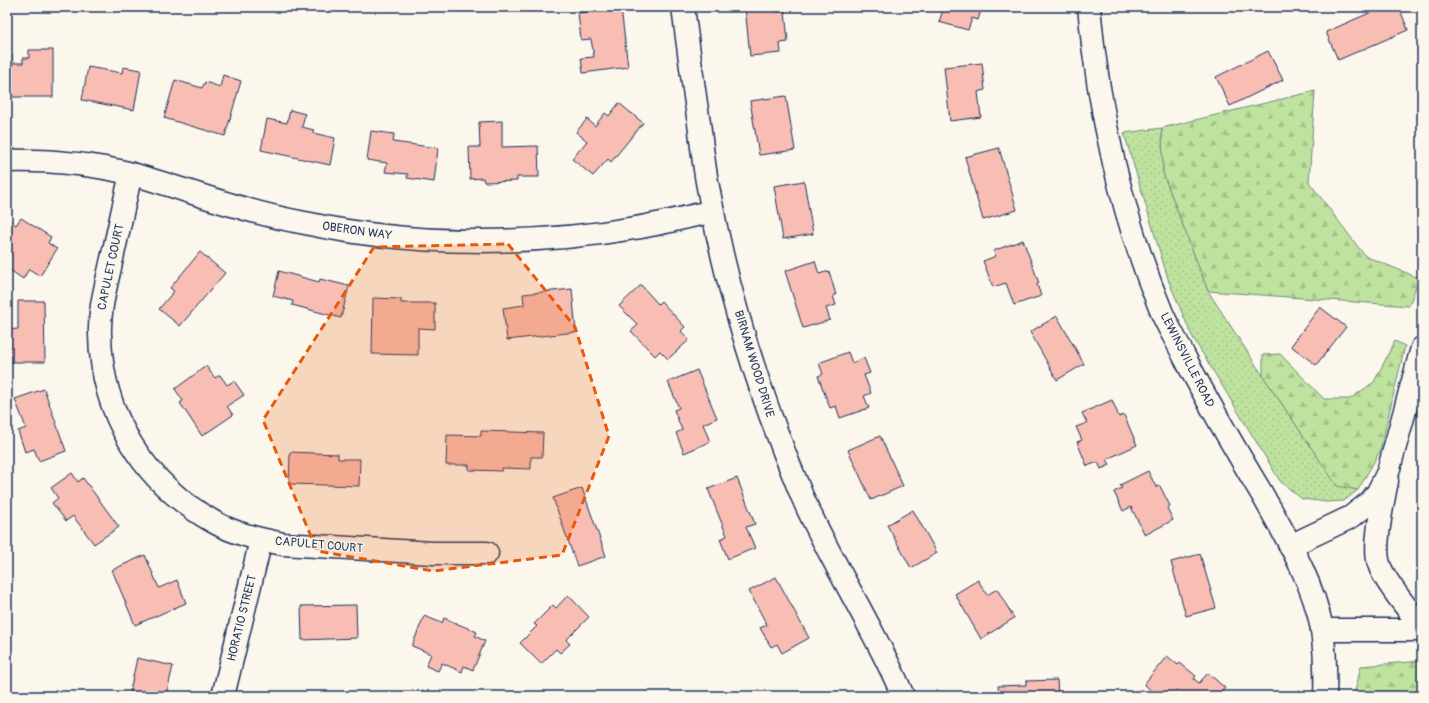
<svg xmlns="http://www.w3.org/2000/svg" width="1429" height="703" viewBox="0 0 1429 703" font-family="Pangolin,sans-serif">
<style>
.grass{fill:url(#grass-dots);stroke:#6d897e}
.forest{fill:url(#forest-firs);stroke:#6d897e}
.building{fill:#f8beb3;stroke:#1b2f5e}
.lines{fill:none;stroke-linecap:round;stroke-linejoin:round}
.minor-casing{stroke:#1b2f5e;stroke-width:25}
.major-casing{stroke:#1b2f5e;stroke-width:25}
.minor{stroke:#fbf7ec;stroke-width:22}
.major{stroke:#fbf7ec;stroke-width:22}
.marked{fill:#e8590c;fill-opacity:0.2;stroke:#e8590c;stroke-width:3;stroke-dasharray:8 5;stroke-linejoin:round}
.labels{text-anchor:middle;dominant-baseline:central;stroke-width:3;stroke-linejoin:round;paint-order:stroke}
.street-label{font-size:12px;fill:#1b2f5e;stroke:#fbf7ec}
</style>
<defs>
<pattern id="grass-dots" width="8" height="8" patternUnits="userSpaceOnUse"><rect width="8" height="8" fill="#bfe39e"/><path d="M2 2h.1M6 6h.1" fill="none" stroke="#a4c38a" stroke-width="1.8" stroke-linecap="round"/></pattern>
<pattern id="forest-firs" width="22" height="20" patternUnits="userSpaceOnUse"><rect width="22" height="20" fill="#bfe39e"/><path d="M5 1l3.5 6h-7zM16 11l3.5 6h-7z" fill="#a4c38a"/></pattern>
</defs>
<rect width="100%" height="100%" fill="#fbf7ec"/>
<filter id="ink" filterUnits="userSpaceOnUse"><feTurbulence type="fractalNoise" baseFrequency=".025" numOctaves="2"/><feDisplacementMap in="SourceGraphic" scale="8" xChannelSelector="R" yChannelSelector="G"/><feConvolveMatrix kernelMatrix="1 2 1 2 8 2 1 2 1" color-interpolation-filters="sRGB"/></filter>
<g filter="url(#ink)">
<path class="grass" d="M1162,128L1163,173L1208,291L1263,376L1337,485L1358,490L1344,501L1327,502L1302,499L1280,481L1192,336L1169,282L1124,133Z"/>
<path class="forest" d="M1315,91L1309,182L1365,256L1419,278L1409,306L1208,291L1163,173L1162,128Z
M1395,341L1405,346L1380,451L1358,490L1337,486L1263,376V355L1280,354L1324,399H1350L1374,382Z
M1422,661V696H1354L1361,666Z"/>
<path class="building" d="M745,7H776L777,12L785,11L788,42L780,43L781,53L750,56Z
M944,7H982L978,20L972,18L968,30L939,22Z
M1383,7H1399L1408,30L1338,60L1326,32Z
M621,8L628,67L583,73L581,58L594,57L591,39L581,40L578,13Z
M29,50H53V97H7V55H12V63H23V58H29Z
M1268,51L1283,80L1230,106L1216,77Z
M982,63L985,90L978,92L981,117L950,121L944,67Z
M88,67L122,73L123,67L141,70L134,110L82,100Z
M223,75L241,81L225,136L164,118L175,80L202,88L205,82L220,87Z
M786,96L795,150L759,155L750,101Z
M619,103L643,123L611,162L608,159L593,176L572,159L587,141L576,132L587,119L595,126L605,113L609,116Z
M290,110L305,114L302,127L314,130L313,133L335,138L330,165L261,150L267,119L287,123Z
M502,121V147L538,146L539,177H517V181L484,182L483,178L470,179L469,147H480L479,122Z
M371,131L394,134L393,142L438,148L434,182L407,178L408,174L385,172L387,163L367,160Z
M999,148L1017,210L983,220L965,157Z
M804,181L813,234L783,239L774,186Z
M21,218L51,237L48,243L57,249L40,276L29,269L23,279L7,268V219L16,225Z
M1023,240L1039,283L1037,284L1041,296L1014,305L1006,283L993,287L983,261L996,256L993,251Z
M200,252L225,273L180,326L159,309L174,291L170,288Z
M815,261L819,274L829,271L836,295L833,296L836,305L826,308L830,320L803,328L785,271Z
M279,271L319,282L320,279L349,286L341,318L292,305L293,301L273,296Z
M641,285L658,304L661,301L685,327L681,331L689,340L668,359L660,351L655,356L631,331L638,325L619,306Z
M572,289L576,332L507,340L503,308L524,305L523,294Z
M373,298L401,299V303H435V329L418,328V355L372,354Z
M18,301H44L45,362H7V330L18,329Z
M1320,307L1346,327L1316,365L1291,346Z
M1057,316L1084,364L1057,380L1030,332Z
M848,352L852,363L864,358L870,373L864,375L871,393L864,396L869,408L840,418L836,406L830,408L818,376L823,374L819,363Z
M206,366L215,378L220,375L227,385L234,381L244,395L227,406L233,415L202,436L180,403L183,401L175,389Z
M697,370L717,418L703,424L710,442L684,453L676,433L682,430L674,410L679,408L668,382Z
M44,389L66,451L39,461L34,449L25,452L18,431L26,428L15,399Z
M1112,400L1119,417L1124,415L1137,445L1107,459L1110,465L1101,469L1098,462L1087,466L1077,442L1082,440L1076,427L1087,423L1082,413Z
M481,431L543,433L542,457H531V469L502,468V471L469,470V465H446L447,435L481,436Z
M880,436L903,486L871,500L848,450Z
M290,452L338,454V459H360L359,486L289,484Z
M1148,471L1156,487L1160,486L1170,506L1167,508L1173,520L1145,535L1131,507L1123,511L1114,492L1122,488L1120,485Z
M72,473L78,482L83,478L119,527L94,544L73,516L66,521L52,503L58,498L51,488Z
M737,478L755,524L746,527L755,548L728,559L720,539L727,536L708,489Z
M582,488L606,556L577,566L553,498Z
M913,510L937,553L911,568L887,525Z
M1200,554L1216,608L1186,616L1171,562Z
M145,555L159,588L177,580L186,603L135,625L112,570Z
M776,577L809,638L782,653L777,644L771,647L760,628L767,625L749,591Z
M978,580L987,595L997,589L1014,618L981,639L955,594Z
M568,595L589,617L566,640L570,644L560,653L556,649L541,664L520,643L537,626L534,624L553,605L556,608Z
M356,605L357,638L302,640L301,606Z
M424,616L442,623L444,618L477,632L475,636L485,641L473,670L464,666L462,672L442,663L438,671L426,666L431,654L412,646Z
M1167,656L1178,665L1180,663L1196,676L1194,679L1199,683L1208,673L1225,688L1218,696H1157L1144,684Z
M137,658L173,666L166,696H129Z
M1057,680L1058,696H999L998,686L1026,685V681Z"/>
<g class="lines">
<g class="minor-casing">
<path id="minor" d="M683,7C688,46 693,85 699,123C702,146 704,169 709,192C728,296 761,399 802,496C832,565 874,627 903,696
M7,161C48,160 92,164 132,174C168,184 203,197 239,207C261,214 283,219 305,223C410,246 529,246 635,228C661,224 687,217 713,211
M131,174C124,203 118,233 111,263C106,286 99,310 100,334C101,415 144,483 214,522C235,534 259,539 283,544L433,553H487
M1387,481C1383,502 1373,545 1379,564C1384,581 1410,612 1422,627
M1290,546L1351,517L1370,502L1378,492L1388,472L1422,348
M1322,630H1422
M223,696L261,540"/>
</g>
<g class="major-casing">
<path id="major" d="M1089,7C1098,110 1122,217 1162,313C1168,327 1177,341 1184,356C1208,403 1235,449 1262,494C1286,537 1313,581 1322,629C1325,651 1326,674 1325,696"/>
</g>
<use href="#minor" class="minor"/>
<use href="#major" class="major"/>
</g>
</g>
<path class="marked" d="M508,244L575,327L609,436L562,555L433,571L317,551L263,420L374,247Z"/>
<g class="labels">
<g class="street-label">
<text transform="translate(357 231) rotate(8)">OBERON WAY</text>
<text transform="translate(111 267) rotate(-78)">CAPULET COURT</text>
<text transform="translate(1187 360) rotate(63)">LEWINSVILLE ROAD</text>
<text transform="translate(754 364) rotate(73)">BIRNAM WOOD DRIVE</text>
<text transform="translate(319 545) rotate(5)">CAPULET COURT</text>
<text transform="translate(242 618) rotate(-76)">HORATIO STREET</text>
</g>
</g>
<rect width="1429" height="703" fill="none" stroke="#fbf7ec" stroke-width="24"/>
<rect x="12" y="12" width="1405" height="679" fill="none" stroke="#1b2f5e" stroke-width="1.5" filter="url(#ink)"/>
</svg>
